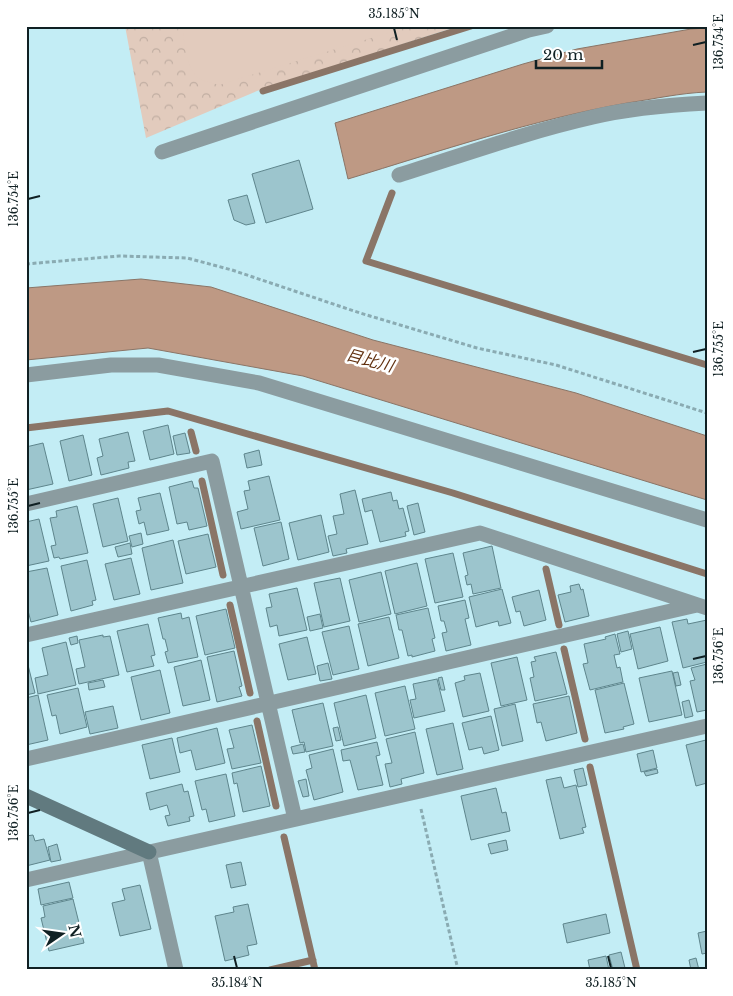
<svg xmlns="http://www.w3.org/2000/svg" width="733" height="996" viewBox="0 0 733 996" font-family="'Libre Baskerville','Noto Sans JP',serif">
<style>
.park{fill:url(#park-crowns)}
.pitch{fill:#e2cbbd}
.water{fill:#be9984;stroke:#8a7567}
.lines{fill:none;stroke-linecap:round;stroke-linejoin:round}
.stream{stroke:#8a7567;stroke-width:7}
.building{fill:#9cc5cd;stroke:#5e858c}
.path{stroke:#8aabb2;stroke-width:3;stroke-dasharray:4 2.5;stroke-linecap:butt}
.street{stroke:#8b9ca0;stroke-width:15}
.secondary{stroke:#617a7f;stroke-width:15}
.ticks{fill:none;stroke:#102023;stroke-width:2}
.labels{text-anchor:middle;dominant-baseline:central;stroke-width:5;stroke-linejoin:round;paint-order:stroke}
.water-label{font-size:16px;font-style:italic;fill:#623110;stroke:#fff}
.neatline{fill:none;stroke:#102023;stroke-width:2}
.ticks-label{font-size:12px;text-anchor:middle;fill:#102023}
</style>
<defs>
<pattern id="park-crowns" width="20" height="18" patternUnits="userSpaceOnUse" patternTransform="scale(1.25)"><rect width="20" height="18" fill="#e2cbbd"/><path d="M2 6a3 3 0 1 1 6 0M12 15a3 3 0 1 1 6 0" fill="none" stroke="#c1aea2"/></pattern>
</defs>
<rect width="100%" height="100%" fill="#c3edf5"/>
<path class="park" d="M125,26H459L257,91L146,138Z"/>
<path class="pitch" d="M182,26H410L219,85C214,83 205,82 200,79C185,69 185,42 182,26Z"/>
<path class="water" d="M707,28V92C680,93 654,99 627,103C532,120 440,151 348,179L335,123L523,64L577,49L691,29Z
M141,279L211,287L373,340L576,393L707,436V500L303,376L148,348L26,360V288Z"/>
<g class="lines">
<path class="stream" d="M263,91L471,26
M392,193L366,261L707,365
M26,428L168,411L453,493L707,574
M191,432L196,451
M202,481L223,575
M546,569L559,625
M230,605L250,693
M564,649L585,739
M257,721L276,806
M590,767L637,970
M284,837L315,970
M270,970L313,960"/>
</g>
<path class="building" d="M299,160L313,209L266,223L252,174Z
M247,195L255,223L246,225L234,220L228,200Z
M168,425L174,454L150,460L143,431Z
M128,432L135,461L128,462L129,468L101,475L97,458L103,456L99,439Z
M185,433L190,453L177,455L173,436Z
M83,435L92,475L69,481L60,441Z
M43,443L53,484L26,490V447Z
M259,450L262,465L247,468L244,454Z
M269,476L280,520L241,529L237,512L248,509L244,491L250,490L248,481Z
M192,481L194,488H198L207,526L189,530L187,522L177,524L169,487Z
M355,490L368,544L346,549L347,553L333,556L328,536L337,534L333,516L344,514L340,494Z
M391,492L393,501L397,500L399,509L403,508L409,531L405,532L406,536L380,542L372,510L365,512L362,499Z
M160,493L169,530L147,535L144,522L139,524L136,511L141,510L138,498Z
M118,498L128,541L103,547L93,504Z
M418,503L425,532L414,535L407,506Z
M77,506L88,553L60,559L59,557L54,558L51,546L56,545L50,518L57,517L56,511Z
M321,515L329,552L298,560L289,523Z
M39,519L49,561L26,566V522Z
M281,522L289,559L263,566L254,528Z
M141,533L143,544L132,547L129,536Z
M208,534L216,567L186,574L178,541Z
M173,540L183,583L151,590L142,548Z
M130,543L132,554L118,557L115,547Z
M492,546L501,588L473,594L471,584L467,585L465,576L468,575L463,553Z
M453,553L463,597L435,603L425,559Z
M131,558L140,594L114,600L105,564Z
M87,560L96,600L92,601L93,605L71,611L61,566Z
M417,563L427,606L395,614L385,571Z
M47,568L58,615L31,622L26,603V572Z
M381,572L391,614L359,622L349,580Z
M340,578L350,621L324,627L314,583Z
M579,584L581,590L583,589L589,616L565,622L558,595L571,592L570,586Z
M297,588L307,630L279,636L277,625L270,627L266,608L272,607L269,594Z
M502,589L511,623L499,626L498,621L476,627L469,597Z
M539,590L546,620L524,626L520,611L516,612L512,597Z
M465,600L469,618L465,619L471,645L446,651L442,633L447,632L444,621H441L438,606Z
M428,608L435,638L432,639L435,651L412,657V655L408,656L402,630H399L396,615Z
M226,609L235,648L205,655L196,616Z
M181,613L182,619L189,617L198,657L168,663L165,652L168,651L165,639H163L158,618Z
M320,614L323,628L310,631L307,617Z
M389,617L399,658L368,666L358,624Z
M687,619L688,624L707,620V662L683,668L672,622Z
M148,624L155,655L151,656L154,666L127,672L117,631Z
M349,626L359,669L333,675L322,632Z
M660,627L668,661L638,669L630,634Z
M628,631L632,649L621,652L617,634Z
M615,634L620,654L614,655L617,668L620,667L623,682L590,690L583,664L588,663L584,644L606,639L605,637Z
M103,635V637L110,636L119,675L79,684L76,669L85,667L79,640Z
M77,636L78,643L71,645L69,638Z
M307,637L316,674L288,680L279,644Z
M66,642L76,685L38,694L35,678L48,675L42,648Z
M234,651L242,686L239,687L242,696L217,702L207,657Z
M556,652L567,694L535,701L530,678L534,677L531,662L536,661L534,657Z
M26,657L35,693L26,695Z
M517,657L527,700L501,706L491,663Z
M201,660L210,700L183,706L174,667Z
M328,663L332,679L320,681L317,666Z
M707,664V710L697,712L690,681L695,680L691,668Z
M160,670L170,713L141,720L131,677Z
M672,671L682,715L649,722L639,678Z
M678,672L681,685L676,686L673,673Z
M480,673L489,711L463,717L455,683L465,680L464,676Z
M442,677L445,690H441L438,678Z
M437,679L445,711L414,718L410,700L416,699L413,684Z
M103,680L105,687L89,690L88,683Z
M624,683L634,724L623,727L624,729L605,733L595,690Z
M405,686L415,729L385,736L375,693Z
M78,688L87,727L60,734L56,715L52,716L47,695Z
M38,695L48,740L26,745V698Z
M366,695L376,738L344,746L334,703Z
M569,696L577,733L546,741L541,722L537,723L533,704Z
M689,700L693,716L685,718L682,702Z
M323,703L333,746L306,752L304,742L300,743L292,710Z
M515,704L523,741L502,746L494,709Z
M113,706L118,728L90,734L85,712Z
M491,716L499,750L484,754L482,747L469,750L462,723Z
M453,723L463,769L437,775L426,729Z
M252,725L261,763L232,769L227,749L234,748L229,730Z
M338,727L341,740L336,741L333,728Z
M217,728L225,763L196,770L191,750L180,753L177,738Z
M415,732L424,773L401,779L402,784L390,787L385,764L392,763L386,739Z
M172,738L180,772L150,779L142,745Z
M706,740L707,783L696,786L686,745Z
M377,742L380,755L376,756L383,785L358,790L350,760L343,761L341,750Z
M303,744L305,752L293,754L291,747Z
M333,749L343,792L314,800L306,770L312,768L309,755Z
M653,750L657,768L641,772L637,754Z
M261,766L270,806L243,812L237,783L234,784L232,773Z
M583,768L587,785L578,787L574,770Z
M657,769L658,773L646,776L644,772Z
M226,774L235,816L209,822L206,809L202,810L195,781Z
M561,777L564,788L576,785L586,827L582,828L584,833L560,839L546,780Z
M306,779L309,796L303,797L298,781Z
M182,784L184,792L188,791L194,816L189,817L190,821L168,826L165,816L170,815L167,805L150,810L146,793Z
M496,788L502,813L506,812L510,831L471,840L461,796Z
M33,835L35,841L44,839L50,860L26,866V836Z
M506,840L508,850L491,854L488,844Z
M57,844L61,860L51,862L48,847Z
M241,862L246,885L231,888L226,865Z
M69,882L73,898L41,905L38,889Z
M140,885L151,929L120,936L112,903L125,900L122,889Z
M73,899L84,943L49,951L41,918L45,917L43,906Z
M248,904L257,944L247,946L249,955L225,961L215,916L234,912L233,907Z
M606,914L610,933L567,943L563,924Z
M707,931V953L702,954L698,933Z
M621,952L625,968L613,970L609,955Z
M606,956L609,970H590L588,960Z
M696,958L699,970H691L689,960Z"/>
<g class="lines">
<path class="path" d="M26,264L119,256L187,258L232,270L360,313L477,348L556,365L707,413
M421,809L458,970"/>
<path class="street" d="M162,152L529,30L547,26
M399,175C463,155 527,132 593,117C630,108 669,105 707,103
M26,375L111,365H158L259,383L707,520
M26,504L212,461L295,819
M26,635L480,533L707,608
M26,759L697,605
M149,852L176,970
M26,880L707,726"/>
<path class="secondary" d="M26,796L149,852"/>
</g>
<path class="ticks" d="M394,28L397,40M693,45L706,42M28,199L40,196M693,352L706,349M28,506L40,503M693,659L706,656M28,813L40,810M234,956L237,968M608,956L611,968"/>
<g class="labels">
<g class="water-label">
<text transform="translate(370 360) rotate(15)">目比川</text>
</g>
</g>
<rect width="733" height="996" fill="none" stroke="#ffffff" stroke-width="55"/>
<g transform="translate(62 934) rotate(77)" stroke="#ffffff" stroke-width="4" paint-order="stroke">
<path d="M0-4L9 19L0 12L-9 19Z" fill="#102023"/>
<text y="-8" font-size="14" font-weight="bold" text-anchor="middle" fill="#102023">N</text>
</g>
<path d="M536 60v8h66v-8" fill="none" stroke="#102023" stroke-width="2.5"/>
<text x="543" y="60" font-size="15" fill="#102023" stroke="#ffffff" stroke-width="4" paint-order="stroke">20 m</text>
<rect x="28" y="28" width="678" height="940" class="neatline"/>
<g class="ticks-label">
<text x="394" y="18">35.185°N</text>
<text transform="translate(719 42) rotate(-90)" y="4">136.754°E</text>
<text transform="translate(14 199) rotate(-90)" y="4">136.754°E</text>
<text transform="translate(719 349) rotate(-90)" y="4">136.755°E</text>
<text transform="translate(14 506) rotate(-90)" y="4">136.755°E</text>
<text transform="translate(719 656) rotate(-90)" y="4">136.756°E</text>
<text transform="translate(14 813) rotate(-90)" y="4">136.756°E</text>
<text x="237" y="987">35.184°N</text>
<text x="611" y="987">35.185°N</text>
</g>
</svg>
